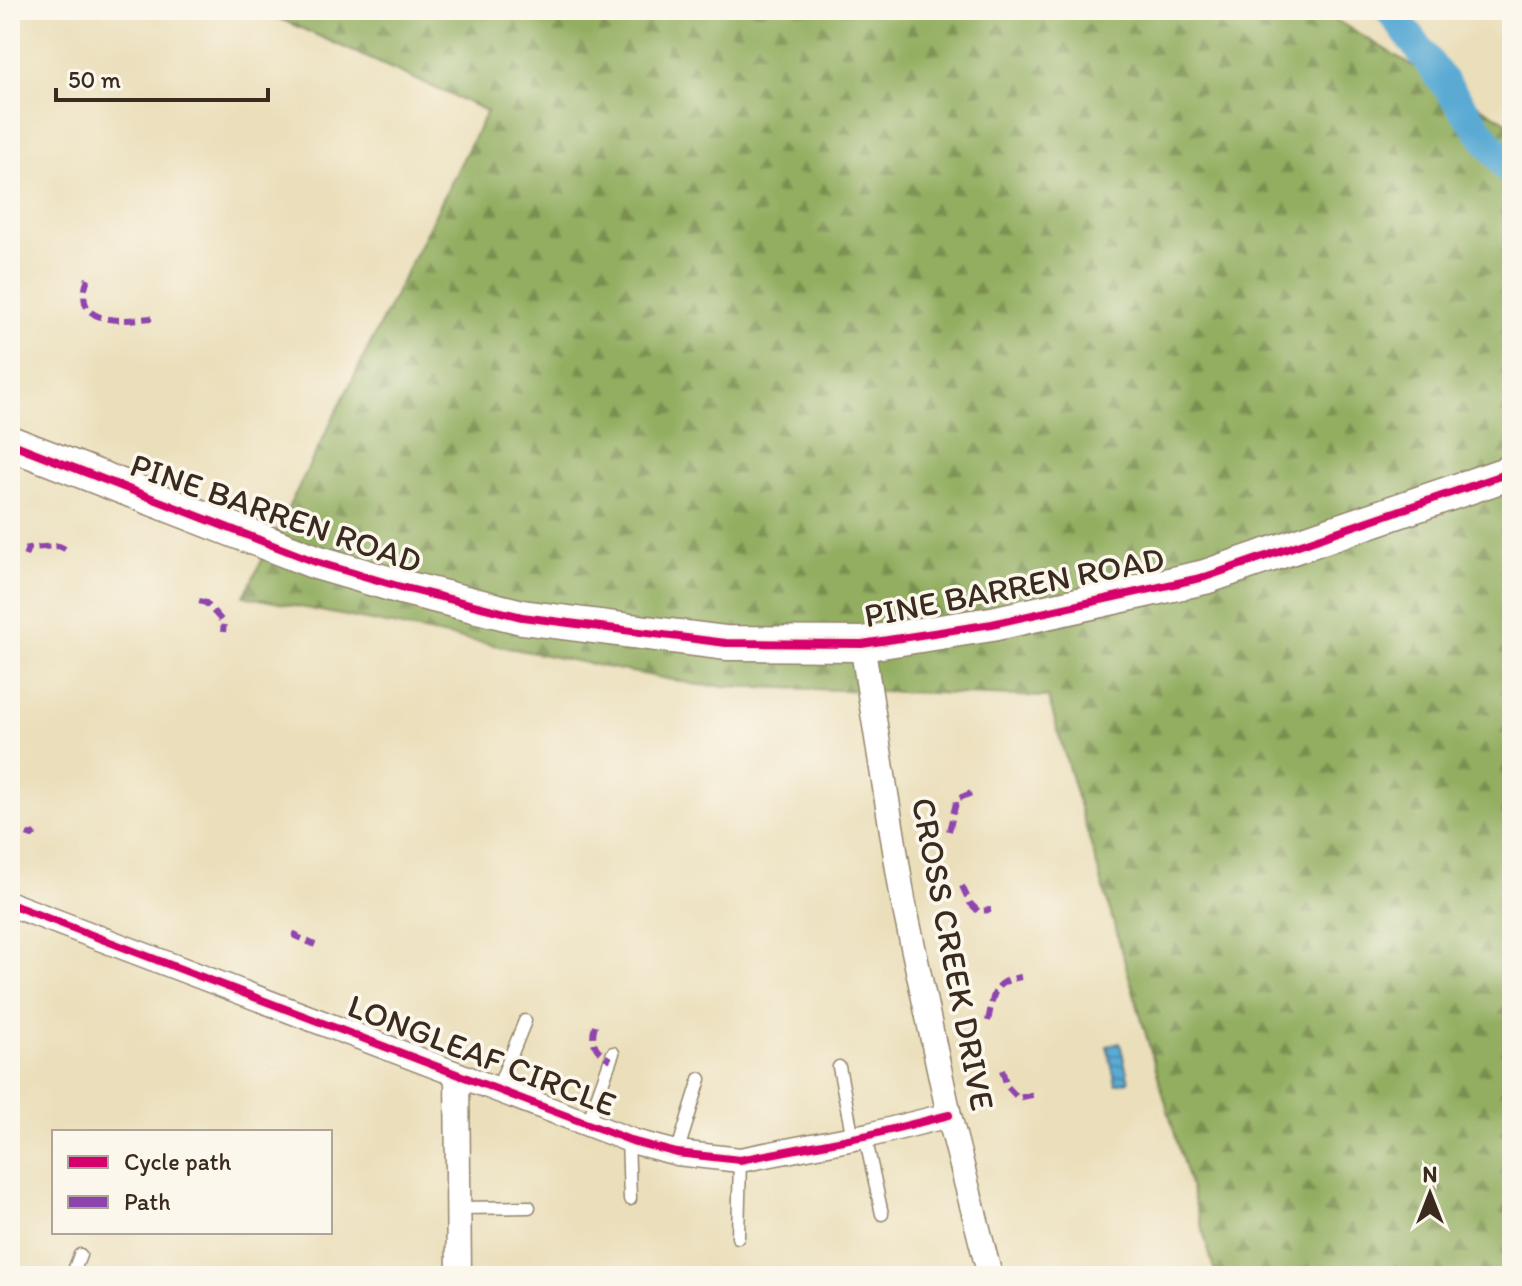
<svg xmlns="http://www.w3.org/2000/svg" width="1522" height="1286" viewBox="0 0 1522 1286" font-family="Itim,sans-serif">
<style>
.forest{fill:url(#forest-firs);stroke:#676c3f;stroke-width:2}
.water{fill:url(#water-rules);stroke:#4a6a79;stroke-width:2}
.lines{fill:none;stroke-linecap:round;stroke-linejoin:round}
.canal{stroke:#5aaad4;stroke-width:30}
.lane-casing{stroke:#93846c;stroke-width:15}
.street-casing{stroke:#93846c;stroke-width:27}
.secondary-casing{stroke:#93846c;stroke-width:37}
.lane{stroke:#fff;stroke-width:12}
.street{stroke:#fff;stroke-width:24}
.secondary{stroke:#fff;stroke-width:34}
.quiet{stroke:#8e44ad;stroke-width:6;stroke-dasharray:12 6;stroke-linecap:butt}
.cycleway-casing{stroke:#fbf7ec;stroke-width:13}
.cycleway{stroke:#d6006c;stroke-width:8}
.labels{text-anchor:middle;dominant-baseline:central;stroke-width:7;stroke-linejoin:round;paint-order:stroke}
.street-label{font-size:34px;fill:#3b2a1e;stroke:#fbf7ec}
</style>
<defs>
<pattern id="forest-firs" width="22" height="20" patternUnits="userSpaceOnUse" patternTransform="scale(2)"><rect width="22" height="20" fill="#93ae60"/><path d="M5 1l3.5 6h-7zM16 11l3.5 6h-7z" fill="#798e4f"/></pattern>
<pattern id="water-rules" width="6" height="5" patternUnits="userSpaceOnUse" patternTransform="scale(2)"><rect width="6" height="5" fill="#5aaad4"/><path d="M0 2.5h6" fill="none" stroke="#4c8bab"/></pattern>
</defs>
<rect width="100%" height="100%" fill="#fbf7ec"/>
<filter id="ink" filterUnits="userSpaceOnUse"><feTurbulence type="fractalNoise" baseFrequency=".0125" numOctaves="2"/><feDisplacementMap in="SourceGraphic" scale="16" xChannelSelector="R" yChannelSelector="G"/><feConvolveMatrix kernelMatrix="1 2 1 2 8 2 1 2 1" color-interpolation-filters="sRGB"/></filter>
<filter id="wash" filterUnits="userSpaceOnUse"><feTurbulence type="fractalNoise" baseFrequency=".006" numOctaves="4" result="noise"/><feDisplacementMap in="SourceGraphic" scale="32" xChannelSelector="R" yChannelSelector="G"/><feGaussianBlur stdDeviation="1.8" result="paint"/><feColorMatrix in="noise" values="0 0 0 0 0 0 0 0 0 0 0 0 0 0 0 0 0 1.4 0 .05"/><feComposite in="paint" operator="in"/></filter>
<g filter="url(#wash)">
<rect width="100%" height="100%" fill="#ebdfbb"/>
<path class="forest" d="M260,10H1319L1512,125V1276H1216L1048,697L698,685L244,596L487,111Z"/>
<path class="water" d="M1120,1043L1129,1081L1116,1084L1107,1046Z"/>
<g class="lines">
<path class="canal" d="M1390,10L1512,174"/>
</g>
</g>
<g filter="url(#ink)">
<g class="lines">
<g class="lane-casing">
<path id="lane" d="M839,1067L853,1138
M497,1090L525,1021
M588,1123L613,1053
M865,1136L882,1214
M628,1138L630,1199
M677,1153L700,1079
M459,1208L529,1207
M738,1237L740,1160
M72,1276L80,1255"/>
</g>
<g class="street-casing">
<path id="street" d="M862,644L903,900L949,1115L990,1276
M10,904L635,1142L677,1153L740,1160L869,1135L949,1115
M457,1075L459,1276"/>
</g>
<g class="secondary-casing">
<path id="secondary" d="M10,443L316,562L401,587L522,617L726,643L862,644L992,624L1205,577L1512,472"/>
</g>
<use href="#lane" class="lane"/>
<use href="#street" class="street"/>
<use href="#secondary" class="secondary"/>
<path class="quiet" d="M88,278C70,327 121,321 152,318
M25,556L28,548L59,546L65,549
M199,601L206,603L224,623L223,632
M10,828L32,836L35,833
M949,831L957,799L974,792
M962,886L970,903L978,911L991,910
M297,932L295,936L315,945
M988,1021C994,995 991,982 1021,977
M595,1025C590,1042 595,1051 611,1060
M1002,1070L1007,1086L1018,1098L1036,1094"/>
<g class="cycleway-casing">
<path id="cycleway" d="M10,443L316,562L401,587L522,617L726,643L862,644L992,624L1205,577L1512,472
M10,904L635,1142L677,1153L740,1160L869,1135L949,1115"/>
</g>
<use href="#cycleway" class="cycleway"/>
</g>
</g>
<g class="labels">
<g class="street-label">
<text transform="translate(276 513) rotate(19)">PINE BARREN ROAD</text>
<text transform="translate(1014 587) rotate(-11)">PINE BARREN ROAD</text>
<text transform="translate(953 954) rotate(79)">CROSS CREEK DRIVE</text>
<text transform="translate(482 1055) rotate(21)">LONGLEAF CIRCLE</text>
</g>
</g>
<rect width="1522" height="1286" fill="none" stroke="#fbf7ec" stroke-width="40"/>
<rect x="52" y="1130" width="280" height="104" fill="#fbf7ec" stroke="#aea59a" stroke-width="2"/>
<rect x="68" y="1156" width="40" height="12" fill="#d6006c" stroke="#aea59a" stroke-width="2"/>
<text x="124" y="1170" font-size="24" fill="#3b2a1e">Cycle path</text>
<rect x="68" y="1196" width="40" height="12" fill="#8e44ad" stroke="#aea59a" stroke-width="2"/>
<text x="124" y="1210" font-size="24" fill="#3b2a1e">Path</text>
<g transform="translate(1430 1194)" stroke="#fbf7ec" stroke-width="6" paint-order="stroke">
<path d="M0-6L14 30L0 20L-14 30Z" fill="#3b2a1e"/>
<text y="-12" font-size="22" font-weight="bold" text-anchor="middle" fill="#3b2a1e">N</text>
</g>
<path d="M56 88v12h212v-12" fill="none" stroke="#3b2a1e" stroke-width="4"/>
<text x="68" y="88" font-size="24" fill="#3b2a1e" stroke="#fbf7ec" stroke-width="6" paint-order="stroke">50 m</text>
</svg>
